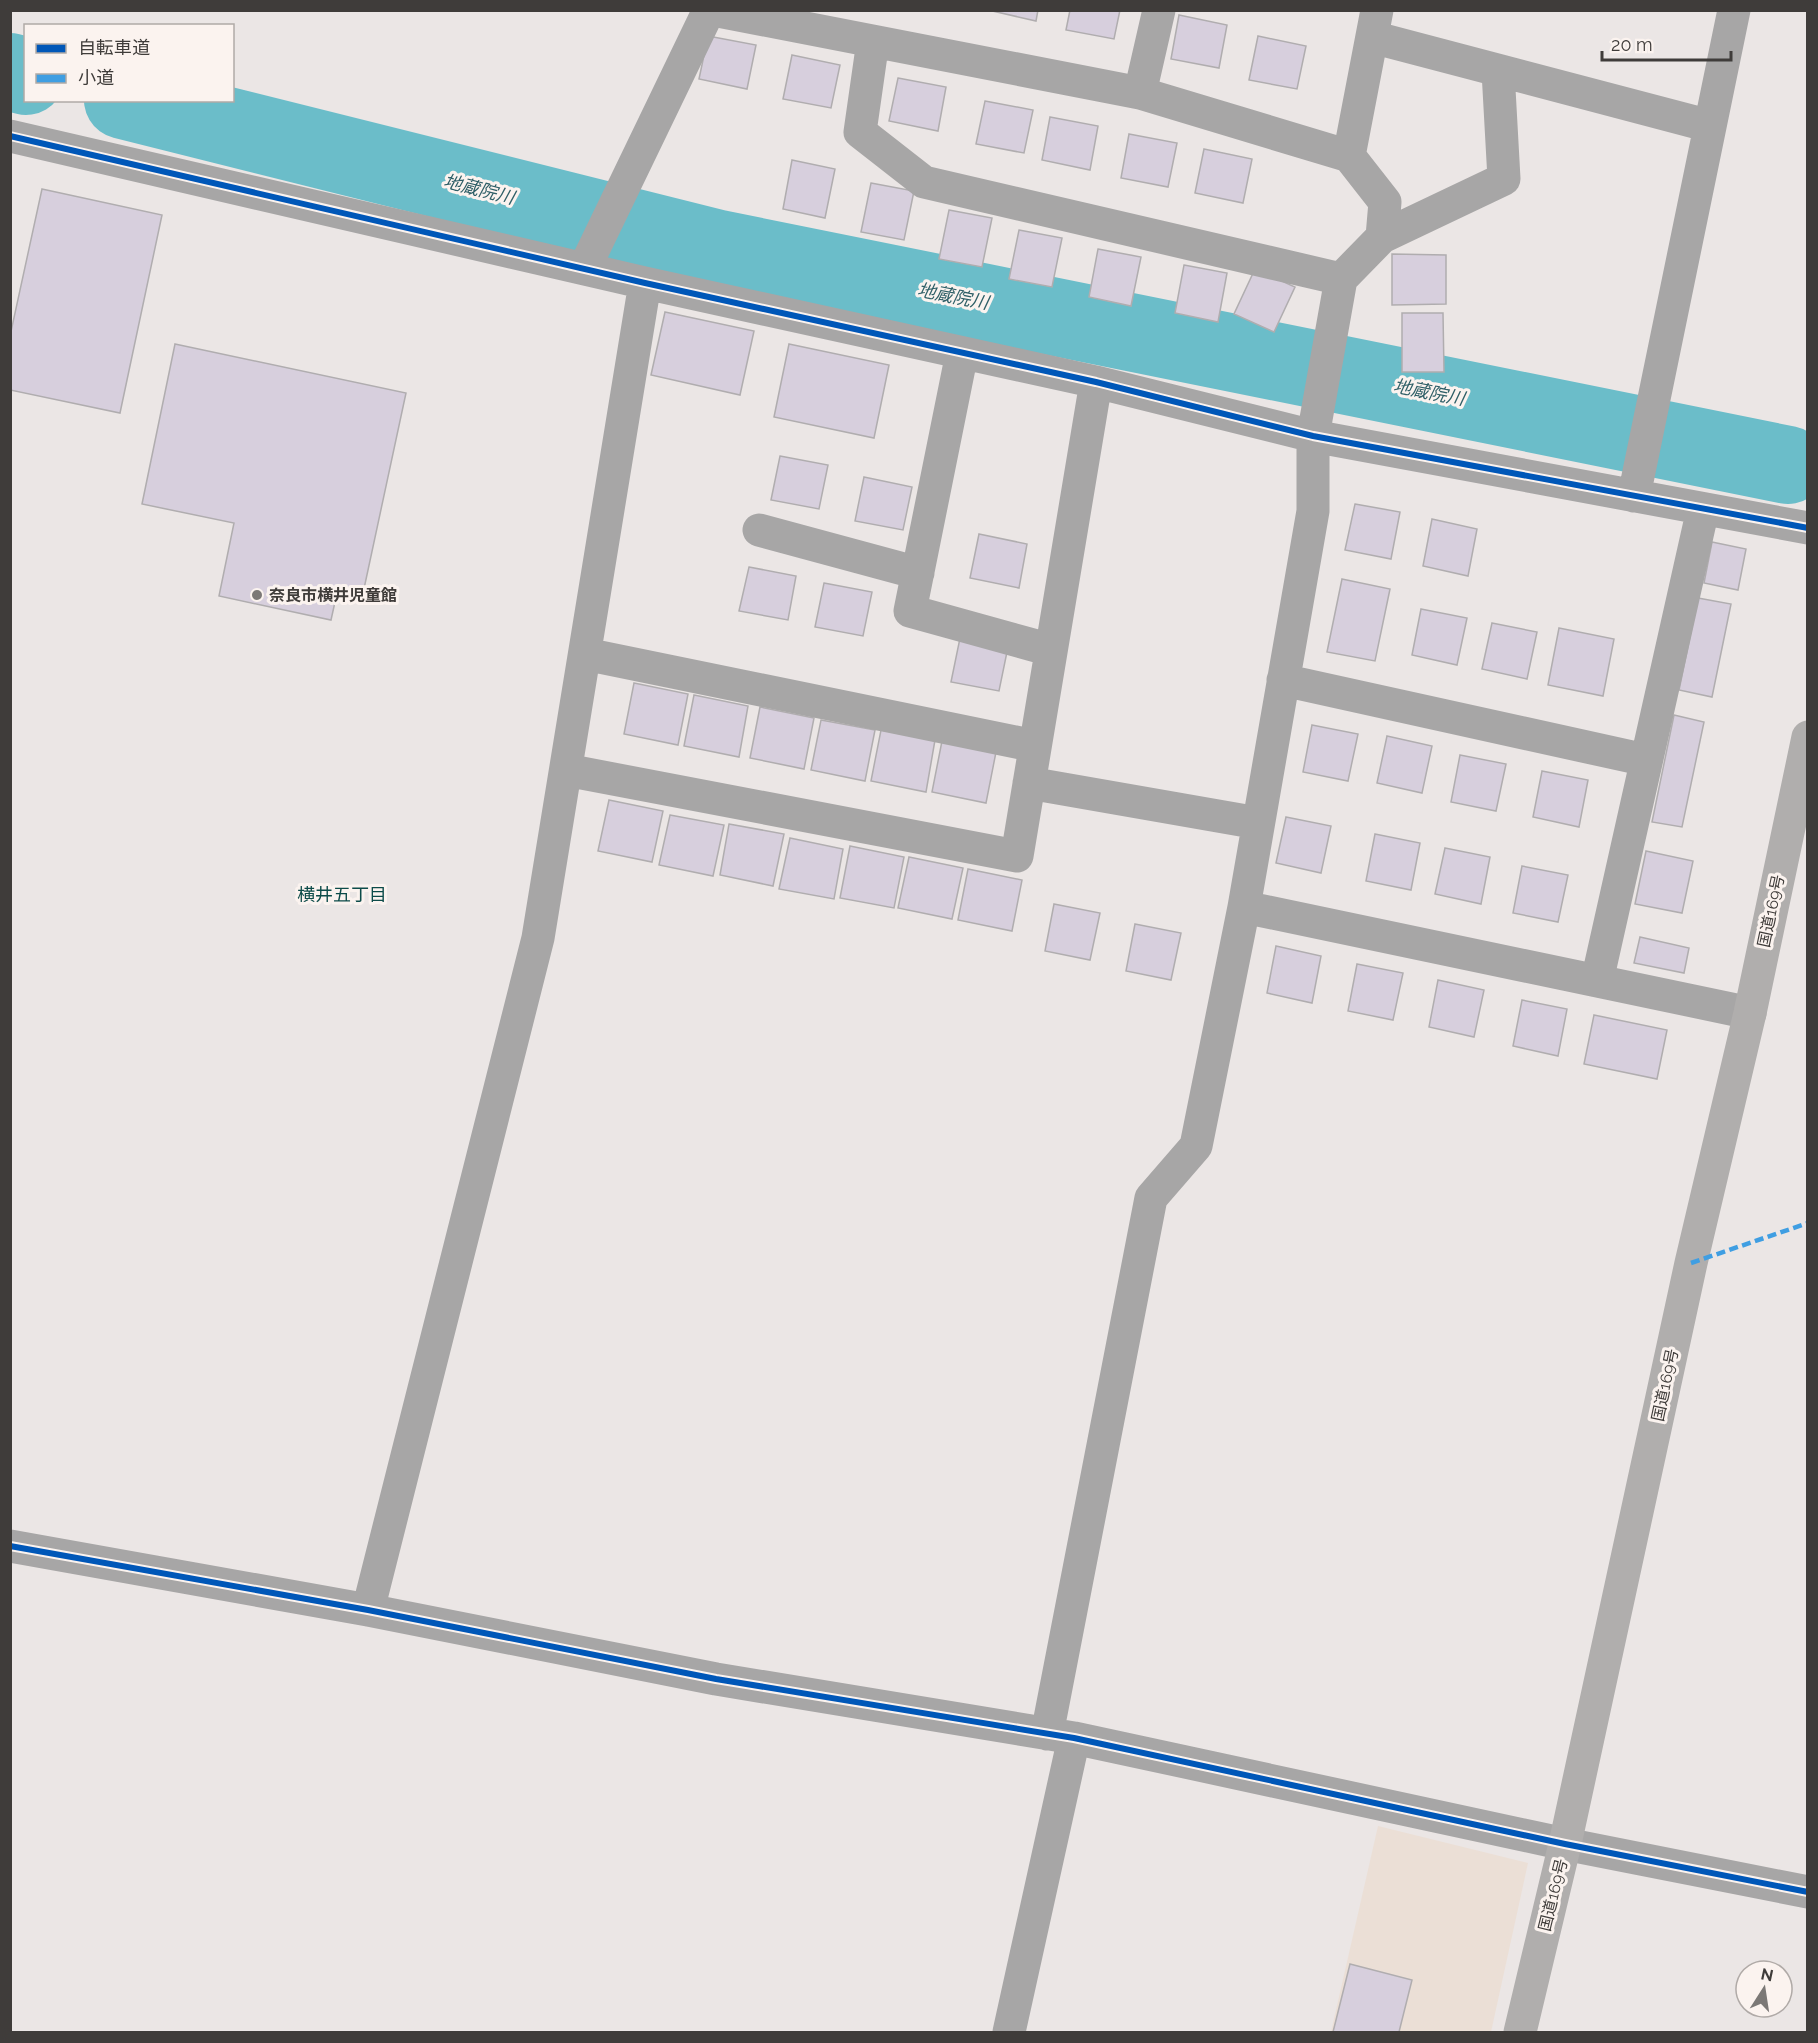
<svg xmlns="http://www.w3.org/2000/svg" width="1818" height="2043" viewBox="0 0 1818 2043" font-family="Raleway,'Noto Sans JP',sans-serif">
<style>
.commercial{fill:#ebdfd6}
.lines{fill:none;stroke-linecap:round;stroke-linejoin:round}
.river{stroke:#6bbdc9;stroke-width:78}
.building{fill:#d7cfdd;stroke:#b0adaf;stroke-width:1.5}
.minor{stroke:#a7a6a6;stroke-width:33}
.highway{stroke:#b0aead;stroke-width:33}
.quiet{stroke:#3f9ee2;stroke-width:4.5;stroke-dasharray:9 4.5;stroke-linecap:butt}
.cycleway-casing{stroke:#fbf3ef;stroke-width:10}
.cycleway{stroke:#0057b8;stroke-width:6}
.poi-dot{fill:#7b7876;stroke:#fbf3ef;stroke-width:2}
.labels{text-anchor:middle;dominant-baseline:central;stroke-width:6;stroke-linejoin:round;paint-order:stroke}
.poi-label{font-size:16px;font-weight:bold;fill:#3f3c3a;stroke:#fbf3ef;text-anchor:start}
.street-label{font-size:16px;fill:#3f3c3a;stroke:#fbf3ef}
.water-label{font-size:18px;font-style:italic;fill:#2f5f67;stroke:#fbf3ef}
.neighbourhood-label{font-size:18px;fill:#0c4b49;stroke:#fbf3ef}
</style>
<rect width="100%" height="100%" fill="#ebe6e5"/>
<path class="commercial" d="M1378,1826L1528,1863L1491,2032H1331Z"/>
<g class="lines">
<path class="river" d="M10,72L26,76
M123,100L719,249L1788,465"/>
</g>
<path class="building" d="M988,10H1038L1036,21Z
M1070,10H1120L1114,39L1066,30Z
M1179,15L1227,25L1219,68L1171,59Z
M708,36L756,45L747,89L699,79Z
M1258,36L1306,46L1297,89L1249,80Z
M792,55L840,65L831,108L783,99Z
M898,78L946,87L938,131L889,121Z
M985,101L1033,110L1024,153L976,144Z
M1050,117L1098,126L1090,170L1042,160Z
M1129,134L1177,143L1168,187L1121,178Z
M1204,149L1252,159L1243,203L1195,193Z
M792,160L835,169L825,218L783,209Z
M871,183L914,191L904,240L861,232Z
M42,189L162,215L120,413L10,390V336Z
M949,210L992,218L982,267L939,259Z
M1019,230L1062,238L1052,287L1009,279Z
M1098,249L1141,257L1131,306L1089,297Z
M1392,254L1446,255V304L1392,305Z
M1184,265L1227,273L1218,322L1175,313Z
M1255,269L1295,287L1274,332L1234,314Z
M665,312L754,331L740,395L651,375Z
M1402,313H1443L1444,372H1402Z
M175,344L406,393L362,598L337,593L331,620L219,596L234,523L142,504Z
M789,344L889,365L874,438L774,417Z
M780,456L828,465L819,509L771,500Z
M864,477L912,487L903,530L855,521Z
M1355,504L1400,512L1391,559L1345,550Z
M1432,519L1477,529L1468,576L1423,566Z
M979,534L1027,544L1019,588L970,578Z
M1712,542L1746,549L1738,590L1704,583Z
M749,567L796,576L788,620L739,611Z
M1342,579L1390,589L1375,661L1327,652Z
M824,583L872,592L863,636L815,627Z
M1698,598L1731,604L1712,697L1679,690Z
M1421,609L1467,618L1457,665L1412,655Z
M1492,623L1537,632L1527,679L1482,669Z
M1559,628L1614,639L1603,696L1548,685Z
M960,638L1008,647L999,691L951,682Z
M634,683L688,694L678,745L624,734Z
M694,695L748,706L739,757L684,746Z
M760,707L814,718L804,769L750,758Z
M1674,715L1704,722L1682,827L1652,822Z
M821,720L875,730L865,781L811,770Z
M1312,725L1358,734L1348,781L1303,772Z
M881,730L935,740L926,792L871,781Z
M1387,736L1432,746L1422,793L1377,783Z
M942,741L996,752L986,803L932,792Z
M1460,755L1506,764L1496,811L1451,802Z
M1542,771L1588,780L1579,827L1533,817Z
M609,800L663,811L652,862L598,851Z
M670,815L724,825L713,876L659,865Z
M1286,817L1331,826L1321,873L1276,863Z
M729,824L784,834L773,886L720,875Z
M1375,834L1420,843L1411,890L1366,881Z
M790,838L843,849L834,899L779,889Z
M850,846L904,857L894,908L840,898Z
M1445,848L1490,857L1481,904L1435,894Z
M1646,851L1693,861L1682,913L1635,904Z
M909,857L963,868L952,919L898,908Z
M1522,866L1568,875L1558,922L1513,913Z
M968,869L1022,880L1012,931L958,920Z
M1054,904L1100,913L1090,960L1045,951Z
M1135,924L1181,933L1171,980L1126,971Z
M1640,937L1689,948L1684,973L1634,963Z
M1276,946L1321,956L1312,1003L1267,993Z
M1357,964L1403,973L1393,1020L1348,1011Z
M1438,980L1484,990L1474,1037L1429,1027Z
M1522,1000L1567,1009L1558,1056L1513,1046Z
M1594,1015L1667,1030L1657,1079L1584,1064Z
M1350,1964L1412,1980L1399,2032H1333Z"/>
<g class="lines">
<path class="minor" d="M713,10L1140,93L1349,156
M1372,37L1710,126
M873,41L860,132L924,182L1341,279
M1140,93L1159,10
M10,136L645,283L1096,382L1313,436L1808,528
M1382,237L1504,179L1498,71
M584,269L709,10
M962,353L910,611L1051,650
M1634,496L1734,10
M759,530L918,573
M585,654L1035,746
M1283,680L1646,760
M566,770L1017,856L1096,382
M1029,783L1258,823
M1244,907L1750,1013
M1597,981L1703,509
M10,1546L368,1610L716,1679L1074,1738L1565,1844L1808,1892
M368,1610L538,938L645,283
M1047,1734L1151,1198L1196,1146L1244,907L1313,511V436L1341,279L1382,237L1385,202L1349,156L1377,10
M1009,2032L1074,1738"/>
<path class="highway" d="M1520,2032L1565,1844L1691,1263L1750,1013L1808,737"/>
<path class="quiet" d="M1691,1263L1808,1223"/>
<g class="cycleway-casing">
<path id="cycleway" d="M10,136L645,283L1096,382L1313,436L1808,528
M10,1546L368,1610L716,1679L1074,1738L1565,1844L1808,1892"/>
</g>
<use href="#cycleway" class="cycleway"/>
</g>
<circle class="poi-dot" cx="257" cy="595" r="6"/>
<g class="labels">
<g class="poi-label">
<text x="269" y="595">奈良市横井児童館</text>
</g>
<g class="street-label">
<text transform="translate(1771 911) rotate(-78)">国道169号</text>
<text transform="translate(1665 1385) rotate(-78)">国道169号</text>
<text transform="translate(1553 1895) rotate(-76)">国道169号</text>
</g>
<g class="water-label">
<text transform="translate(479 189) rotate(14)">地蔵院川</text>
<text transform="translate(953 296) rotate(11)">地蔵院川</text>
<text transform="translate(1429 392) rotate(11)">地蔵院川</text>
</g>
<g class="neighbourhood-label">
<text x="342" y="894">横井五丁目</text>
</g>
</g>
<rect width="1818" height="2043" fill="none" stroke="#3f3c3a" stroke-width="24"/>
<rect x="24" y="24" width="210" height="78" fill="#fbf3ef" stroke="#b0aaa7" stroke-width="1.5"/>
<rect x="36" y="44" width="30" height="9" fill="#0057b8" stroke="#b0aaa7" stroke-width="1.5"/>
<text x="78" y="54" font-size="18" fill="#3f3c3a">自転車道</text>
<rect x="36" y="74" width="30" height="9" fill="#3f9ee2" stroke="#b0aaa7" stroke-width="1.5"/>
<text x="78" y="84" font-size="18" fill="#3f3c3a">小道</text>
<g transform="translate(1764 1989) rotate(12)"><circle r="28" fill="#fbf3ef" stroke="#b0aaa7" stroke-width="1.5"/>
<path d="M0-4.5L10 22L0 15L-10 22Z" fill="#7b7876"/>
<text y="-9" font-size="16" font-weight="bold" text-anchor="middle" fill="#3f3c3a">N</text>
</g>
<path d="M1602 51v9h129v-9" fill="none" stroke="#3f3c3a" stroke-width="3"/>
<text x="1611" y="51" font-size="18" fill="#3f3c3a" stroke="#fbf3ef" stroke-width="4.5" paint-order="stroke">20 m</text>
</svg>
